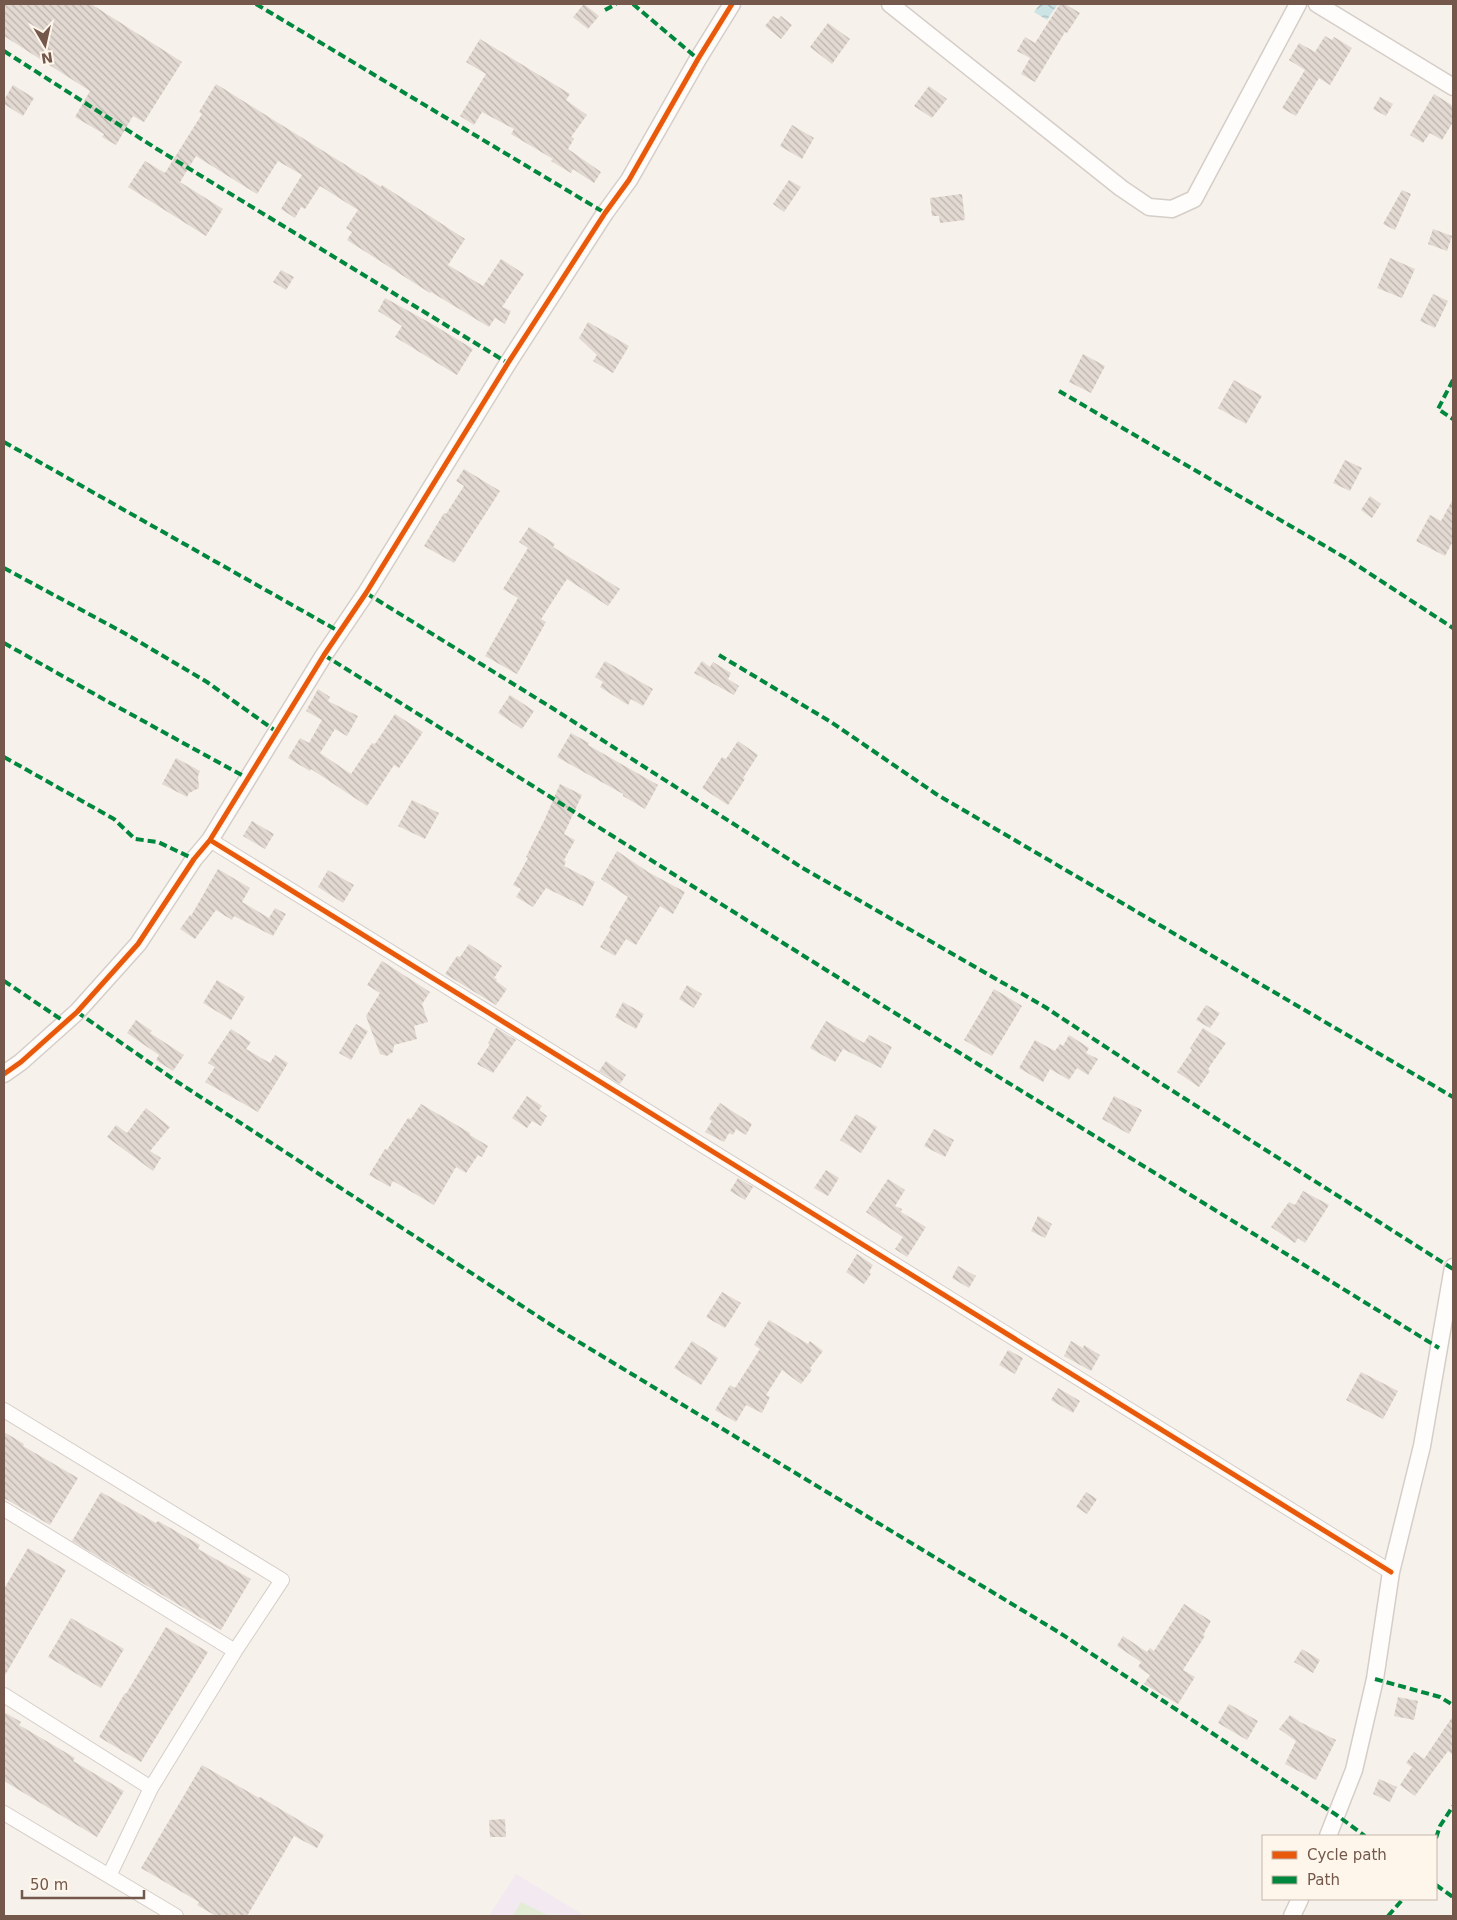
<svg xmlns="http://www.w3.org/2000/svg" width="1457" height="1920" viewBox="0 0 1457 1920" font-family="'DejaVu Sans',sans-serif">
<style>
.education{fill:#f2e9f1}
.pitch{fill:#e3ecd5}
.water{fill:url(#water-waves)}
.building{fill:url(#building-back-hatch)}
.lines{fill:none;stroke-linecap:round;stroke-linejoin:round}
.minor-casing{stroke:#d5cec8;stroke-width:16}
.tertiary-casing{stroke:#d5cec8;stroke-width:19}
.minor{stroke:#fefdfc;stroke-width:14}
.tertiary{stroke:#fefdfc;stroke-width:16}
.quiet{stroke:#00873e;stroke-width:4;stroke-dasharray:8 4;stroke-linecap:butt}
.cycleway-casing{stroke:#fef6eb;stroke-width:8}
.cycleway{stroke:#e8590c;stroke-width:5}
</style>
<defs>
<pattern id="water-waves" width="16" height="10" patternUnits="userSpaceOnUse" patternTransform="scale(1.25)"><rect width="16" height="10" fill="#cce4e6"/><path d="M0 5q4-4 8 0t8 0" fill="none" stroke="#aabcbc"/></pattern>
<pattern id="building-back-hatch" width="6" height="6" patternUnits="userSpaceOnUse" patternTransform="scale(1.25)"><rect width="6" height="6" fill="#e2d9d2"/><path d="M-1 5l2 2M0 0l6 6M5-1l2 2" fill="none" stroke="#bcb3ac"/></pattern>
</defs>
<rect width="100%" height="100%" fill="#f6f1ea"/>
<path class="education" d="M516,1874L585,1916H489Z"/>
<path class="pitch" d="M521,1902L549,1916H513Z"/>
<path class="water" d="M1040,4H1058L1047,20L1034,12Z"/>
<path class="building" d="M4,4H91L182,62L144,122L133,116L116,145L102,137L104,134L75,117L90,91L4,36Z
M584,4L599,16L588,29L573,17Z
M1060,4H1065L1080,13L1067,33L1065,32L1035,82L1021,74L1030,58L1017,51L1025,37L1035,43Z
M773,16L778,19L781,16L792,25L781,39L765,26Z
M828,23L850,39L832,64L810,47Z
M1325,36L1332,40L1334,37L1352,48L1330,85L1319,78L1296,116L1282,108L1305,70L1289,60L1299,43L1315,52Z
M480,39L570,94L566,100L587,115L571,137L574,139L568,149L601,172L594,183L573,169L571,173L551,161L553,159L511,134L514,129L482,112L474,125L460,116L486,74L466,62Z
M216,84L381,187L382,185L465,239L448,265L483,286L501,259L524,274L502,307L511,311L505,324L495,318L489,327L431,292L430,293L347,240L352,232L346,228L358,210L320,186L305,209L301,207L295,218L281,209L302,175L278,161L257,194L196,156L180,182L223,209L206,236L128,187L145,161L165,173L202,114L199,112Z
M13,85L34,98L23,116L4,104V100Z
M929,86L947,99L932,118L914,106Z
M1434,94L1453,106V122L1442,140L1430,133L1423,143L1410,135Z
M1380,97L1393,104L1386,116L1373,109Z
M792,125L814,138L802,159L780,146Z
M789,180L801,187L784,212L773,204Z
M1402,190L1411,194L1395,230L1383,224Z
M962,194L965,220L940,223L939,216H932L930,198Z
M1433,229L1452,236L1447,251L1428,244Z
M1390,258L1415,269L1402,298L1377,288Z
M281,270L294,277L286,290L273,282Z
M1433,294L1448,301L1435,328L1420,321Z
M385,298L432,324L473,349L457,375L395,337L402,326L378,311Z
M588,322L629,346L613,373L593,361L597,355L579,338Z
M1083,354L1105,366L1091,393L1069,382Z
M1234,380L1262,396L1246,424L1218,408Z
M1345,460L1362,468L1350,491L1333,483Z
M464,469L500,491L454,563L424,546L444,513L446,514L464,486L456,481Z
M1370,496L1381,504L1372,518L1361,510Z
M1453,499V541L1445,556L1416,541L1430,515L1441,521Z
M529,527L555,544L553,547L620,589L608,606L567,579L541,619L546,622L517,674L485,656L518,598L503,589L528,548L519,542Z
M605,661L653,689L643,706L631,699L628,705L600,687L603,682L595,677Z
M702,661L710,667L713,662L731,673L728,679L739,686L734,695L694,673Z
M318,689L330,697L328,701L358,716L347,736L335,729L320,753L351,774L372,743L375,744L395,714L423,732L399,768L394,765L367,806L311,769L310,771L288,758L300,738L309,743L322,720L306,711Z
M510,695L534,711L522,729L498,713Z
M571,733L589,743L588,745L658,785L645,809L623,796V794L557,757Z
M738,741L758,755L743,778L745,779L728,805L702,788L722,757L726,759Z
M176,758L200,771L198,776L199,788L189,793L187,797L162,784Z
M560,784L582,795L564,834L575,840L564,860L566,862L564,866L595,882L583,906L546,888L533,907L516,897L521,889L513,885L528,858L526,857L544,821Z
M412,800L439,813L425,839L398,826Z
M252,821L274,834L265,849L243,836Z
M617,851L648,872L685,892L673,914L660,906L636,945L626,939L615,956L600,947L611,929L609,928L628,897L601,879Z
M218,869L250,888L242,902L269,918L275,908L286,914L273,936L234,916L232,920L216,910L195,939L180,929L190,915L191,916Z
M328,870L354,885L343,903L318,887Z
M469,944L502,966L494,978L497,979L496,981L507,989L496,1005L445,974L457,956L460,957Z
M382,961L430,992L422,1004L428,1022L414,1026L417,1039L394,1045L393,1052L387,1056L380,1054L366,1016L380,993L367,985Z
M217,980L245,997L231,1020L203,1003Z
M687,985L702,994L694,1008L679,999Z
M994,989L1022,1006L992,1056L964,1040Z
M623,1002L644,1014L636,1029L615,1017Z
M1206,1005L1220,1013L1210,1028L1196,1020Z
M136,1020L152,1031L150,1033L184,1055L173,1071L156,1060L159,1055L127,1033Z
M826,1021L864,1043L869,1035L892,1047L881,1068L843,1049L835,1062L810,1048Z
M356,1024L368,1031L351,1060L339,1053Z
M496,1028L516,1040L493,1073L477,1064L490,1044L488,1043Z
M1203,1028L1226,1043L1208,1069L1210,1071L1199,1087L1177,1072L1192,1050L1190,1048Z
M231,1029L251,1042L246,1049L270,1063L275,1055L288,1063L258,1112L205,1082L215,1067L208,1063Z
M1069,1035L1089,1048L1086,1053L1098,1059L1088,1075L1077,1068L1069,1080L1050,1069L1043,1082L1019,1068L1035,1040L1055,1051L1060,1044L1063,1046Z
M606,1061L626,1075L620,1084L599,1071Z
M527,1096L542,1106L539,1110L547,1116L541,1126L532,1121L527,1128L512,1118Z
M1114,1096L1142,1110L1129,1134L1102,1119Z
M720,1103L752,1124L746,1135L736,1129L733,1135L729,1133L724,1142L705,1132L712,1121L709,1119Z
M421,1104L470,1133V1135L488,1146L482,1157L478,1155L466,1173L456,1167L434,1205L393,1181L390,1187L369,1175L385,1149L387,1150L408,1118L411,1119Z
M146,1108L170,1127L150,1151L161,1158L153,1171L107,1137L116,1125L127,1133Z
M856,1114L877,1127L861,1153L840,1140Z
M934,1129L954,1140L945,1157L924,1146Z
M826,1170L839,1178L828,1196L814,1188Z
M738,1178L753,1187L745,1200L730,1191Z
M888,1179L905,1190L895,1206L902,1209L901,1212L926,1227L907,1257L895,1249L903,1237L866,1212Z
M1303,1191L1329,1205L1305,1243L1298,1238L1295,1243L1271,1227L1289,1202L1295,1205Z
M1038,1216L1052,1224L1045,1238L1031,1231Z
M857,1254L873,1265L869,1272L871,1274L864,1284L846,1272Z
M958,1266L976,1276L969,1288L952,1278Z
M722,1292L741,1303L725,1328L706,1317Z
M769,1320L808,1344L810,1341L823,1351L810,1368L812,1370L801,1384L782,1370L766,1395L770,1397L762,1413L746,1405L736,1422L715,1410L730,1385L735,1388L760,1349L754,1345Z
M692,1341L718,1358L701,1385L674,1368Z
M1071,1341L1083,1348L1084,1345L1100,1355L1091,1371L1064,1356Z
M1008,1350L1023,1358L1015,1374L999,1365Z
M1361,1372L1398,1391L1383,1419L1346,1400Z
M1058,1388L1080,1401L1073,1413L1051,1400Z
M4,1432L24,1444L23,1446L78,1478L50,1525L4,1498Z
M101,1492L156,1523L158,1521L200,1545L198,1549L251,1579L221,1630L72,1541Z
M1086,1492L1097,1499L1087,1514L1076,1507Z
M28,1548L66,1570L4,1677V1589Z
M1184,1604L1211,1621L1203,1635L1205,1636L1183,1670L1195,1677L1178,1704L1144,1684L1150,1675L1138,1667L1141,1662L1117,1646L1123,1636L1147,1652L1150,1648L1154,1651Z
M71,1618L124,1649L101,1688L48,1657Z
M166,1627L208,1652L141,1762L99,1737L125,1693L126,1694Z
M1302,1649L1320,1660L1313,1673L1294,1662Z
M1398,1697L1418,1701L1414,1720L1394,1716Z
M1229,1704L1258,1721L1247,1740L1218,1723Z
M4,1712L21,1722L19,1725L75,1758L73,1761L124,1791L97,1837L4,1781Z
M1290,1715L1300,1722L1336,1740L1316,1780L1285,1764L1296,1741L1279,1729Z
M1453,1716V1755L1448,1751L1415,1796L1400,1785L1412,1767L1406,1763L1414,1752L1424,1759Z
M202,1765L259,1798L260,1797L324,1835L317,1848L294,1836L247,1916H216L197,1905L199,1902L141,1868Z
M1379,1779L1397,1787L1390,1802L1373,1794Z
M505,1819L506,1837H490L489,1820Z"/>
<g class="lines">
<g class="minor-casing">
<path id="minor" d="M210,840L1391,1572
M4,1410L282,1580L235,1651
M4,1509L235,1651L151,1788L109,1876
M4,1695L151,1788
M4,1813L176,1916"/>
</g>
<g class="tertiary-casing">
<path id="tertiary" d="M890,4L1121,188L1149,207L1172,209L1194,199L1298,4
M1317,4L1453,87
M4,1074L21,1062L77,1012L138,944L194,859L210,840L324,655L366,593L508,363L605,213L629,180L698,59L732,4
M1328,1836L1354,1770L1375,1679L1391,1572L1422,1446L1453,1267
M1292,1916L1300,1899"/>
</g>
<use href="#minor" class="minor"/>
<use href="#tertiary" class="tertiary"/>
<path class="quiet" d="M256,4L605,213
M633,4L698,59
M605,10L616,4
M4,51L157,149L508,363
M1453,380L1438,409L1453,419
M1059,391L1349,560L1453,628
M4,442L340,632
M4,568L126,634L207,682L277,732
M366,593L549,706L801,867L1045,1007L1165,1086L1453,1269
M4,643L105,700L247,778
M324,655L882,1005L1439,1348
M719,655L831,722L936,794L1453,1097
M4,757L114,819L135,839L158,842L194,859
M4,981L65,1022
M77,1012L176,1081L559,1330L1060,1633L1338,1816L1365,1836
M1375,1679L1440,1697L1453,1705
M1436,1838L1440,1826L1453,1806
M1436,1885L1453,1897
M1388,1916L1403,1899"/>
<g class="cycleway-casing">
<path id="cycleway" d="M210,840L1391,1572
M4,1074L21,1062L77,1012L138,944L194,859L210,840L324,655L366,593L508,363L605,213L629,180L698,59L732,4"/>
</g>
<use href="#cycleway" class="cycleway"/>
</g>
<rect width="1457" height="1920" fill="none" stroke="#73584b" stroke-width="10"/>
<rect x="1262" y="1835" width="175" height="65" fill="#fef6eb" stroke="#c6b7ab"/>
<rect x="1272" y="1851" width="25" height="8" fill="#e8590c" stroke="#c6b7ab"/>
<text x="1307" y="1860" font-size="15" fill="#73584b">Cycle path</text>
<rect x="1272" y="1876" width="25" height="8" fill="#00873e" stroke="#c6b7ab"/>
<text x="1307" y="1885" font-size="15" fill="#73584b">Path</text>
<g transform="translate(45 45) rotate(171)" stroke="#fef6eb" stroke-width="4" paint-order="stroke">
<path d="M0-4L9 19L0 12L-9 19Z" fill="#73584b"/>
<text y="-8" font-size="14" font-weight="bold" text-anchor="middle" fill="#73584b">N</text>
</g>
<path d="M22 1890v8h122v-8" fill="none" stroke="#73584b" stroke-width="2.5"/>
<text x="30" y="1890" font-size="15" fill="#73584b" stroke="#fef6eb" stroke-width="4" paint-order="stroke">50 m</text>
</svg>
